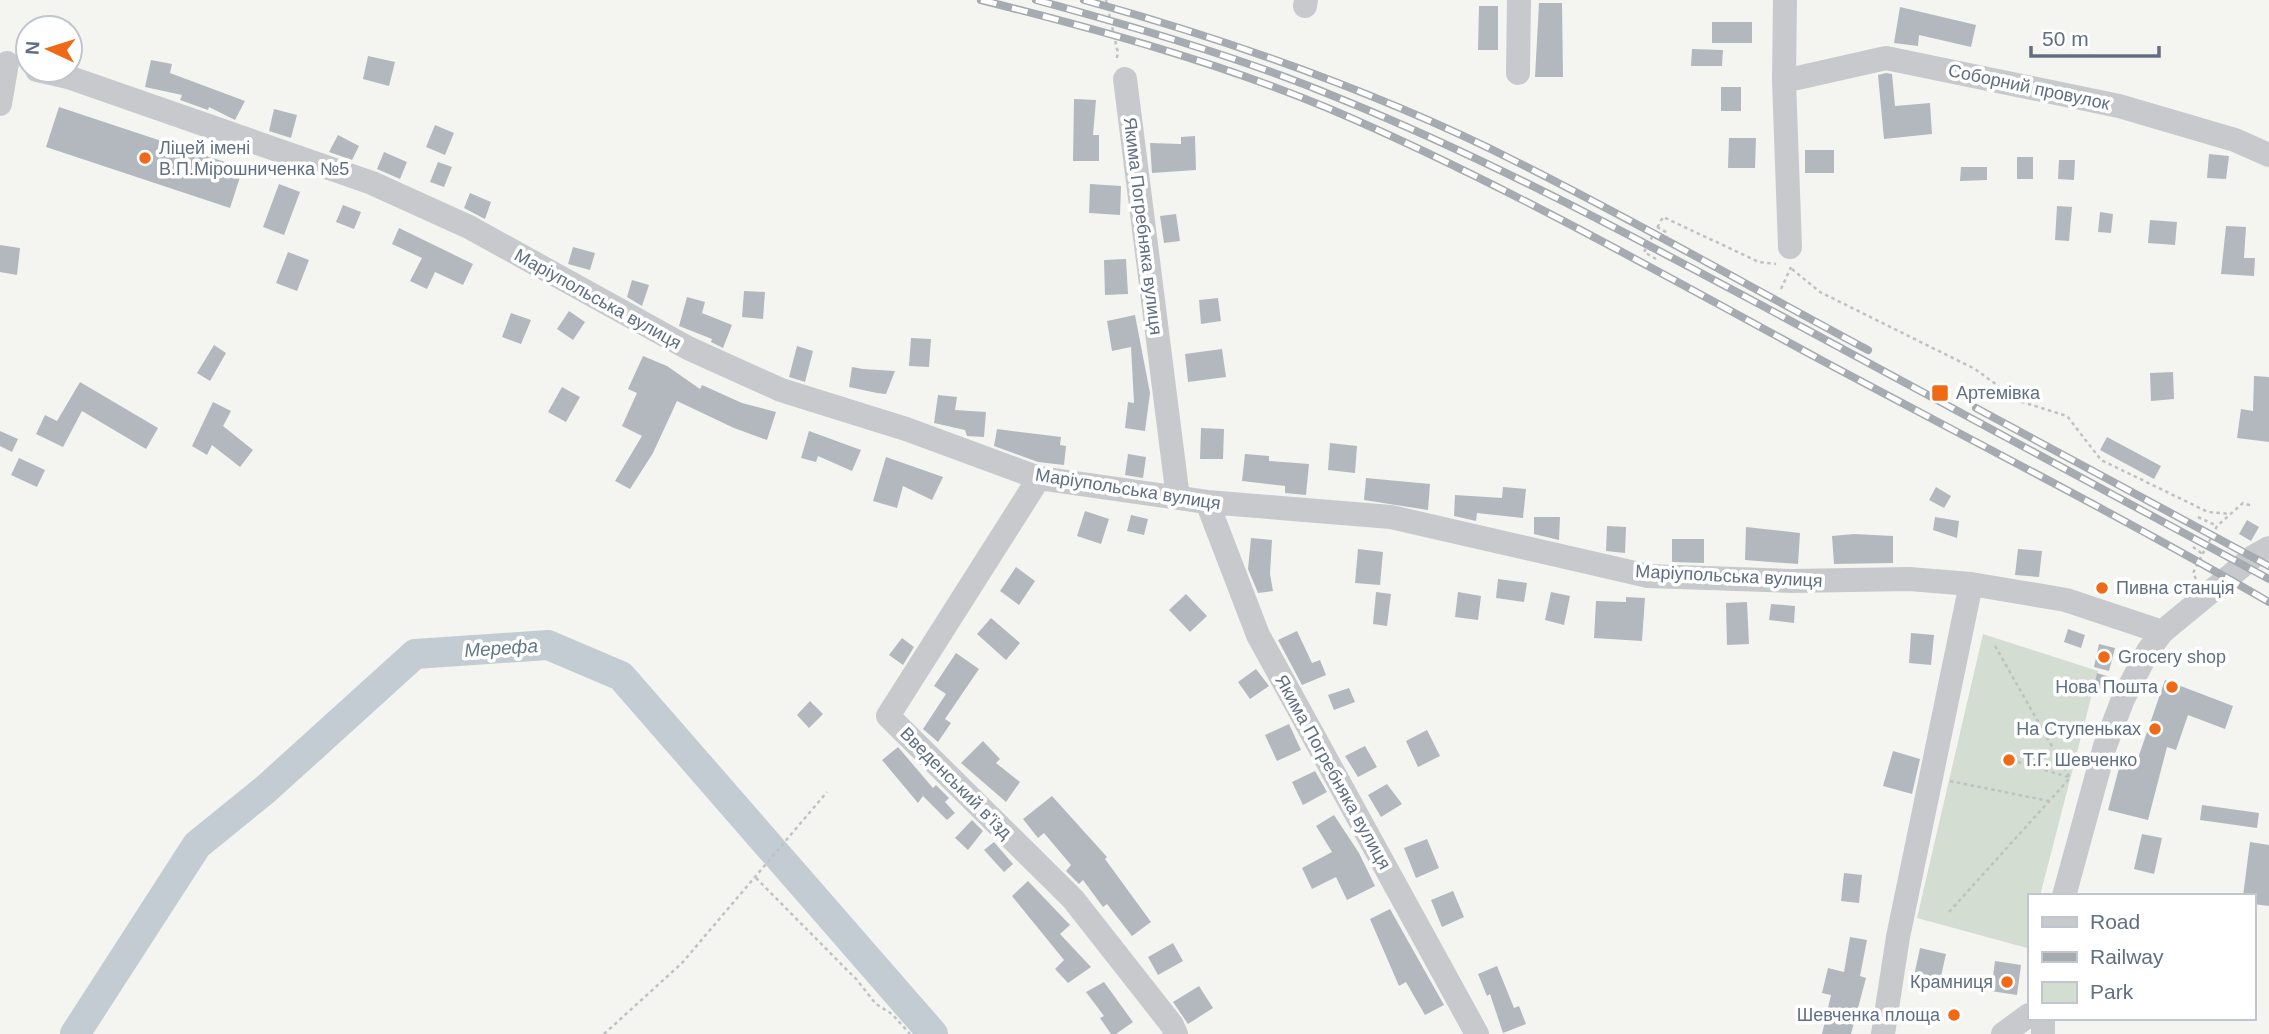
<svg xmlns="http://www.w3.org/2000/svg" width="2269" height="1034" viewBox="0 0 2269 1034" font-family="Helvetica,sans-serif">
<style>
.park{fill:#d4ddd1}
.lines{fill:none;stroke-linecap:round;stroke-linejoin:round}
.river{stroke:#c3ccd2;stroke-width:30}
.building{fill:#b3b8be}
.path{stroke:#c0c1c3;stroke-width:2.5;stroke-dasharray:3.5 3.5;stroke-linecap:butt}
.minor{stroke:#c7c9cd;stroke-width:24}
.rail-casing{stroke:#a6aab1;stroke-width:8}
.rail{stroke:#fff;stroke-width:5;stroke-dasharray:16;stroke-linecap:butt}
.poi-dot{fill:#f06916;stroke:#fff;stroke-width:2.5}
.labels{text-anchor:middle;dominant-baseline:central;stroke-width:7;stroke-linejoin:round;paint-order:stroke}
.street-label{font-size:18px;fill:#616f84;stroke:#fff}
.poi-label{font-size:18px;fill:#616f84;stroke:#fff;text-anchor:start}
.water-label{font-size:19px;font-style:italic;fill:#627888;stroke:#fff}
</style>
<rect width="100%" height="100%" fill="#f4f5f0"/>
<path class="park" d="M1983,634L2098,671L2040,896H2029L2027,948L1917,918Z"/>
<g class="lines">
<path class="river" d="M75,1034L197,845L266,789L415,654L548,645L621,676L933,1034"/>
</g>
<path class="building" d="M1539,3H1562L1563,77H1535Z
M1479,6H1498V50H1478Z
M1900,7L1976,25L1971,47L1919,35L1918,46L1894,43Z
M1712,22H1752V43H1712Z
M1692,49L1723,50L1722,66H1691Z
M368,56L395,62L389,86L363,79Z
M151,60L172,64L170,73L245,101L235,120L209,107L208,110L180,100L182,95L145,87Z
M1886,73L1892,74L1895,106L1930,103L1932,134L1884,139L1878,75Z
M1721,87H1741V111H1721Z
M1074,99L1096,100L1093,135H1099V161H1073Z
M59,107L243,168L230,208L46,147Z
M274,109L297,115L291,138L269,131Z
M435,125L454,133L445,155L426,147Z
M338,135L359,146L352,160L329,152Z
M1195,136L1196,170L1152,173L1150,143L1181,144V137Z
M1729,138H1756L1755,168H1728Z
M1805,150H1834V173H1805Z
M384,152L407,162L400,179L377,169Z
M2209,154L2229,156L2226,179L2207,178Z
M2017,157H2033V179H2017Z
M2059,160H2075L2074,180L2058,179Z
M438,162L452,167L444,187L430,182Z
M1961,167H1987V180L1960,181Z
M279,184L300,192L284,235L263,227Z
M1090,184L1121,186L1120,215L1089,213Z
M470,193L491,202L485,219L464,208Z
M343,205L361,212L354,229L336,222Z
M2057,206L2072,207L2069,241L2055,240Z
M2100,212L2113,214L2111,233L2098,232Z
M1176,214L1180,241L1164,243L1160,216Z
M2150,220L2177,222L2175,245L2148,243Z
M2226,226L2246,227L2244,258H2255L2254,276L2221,274Z
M399,228L473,264L463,285L435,272L427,289L410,281L422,258L392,244Z
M0,245L20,248L17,275L0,272Z
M573,247L595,253L590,270L568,264Z
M288,252L309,260L297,291L276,283Z
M1126,259L1128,294L1105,295L1104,260Z
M632,280L649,285L642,306L627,297Z
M744,291L765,292L763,319L742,317Z
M687,297L705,302L702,313L732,325L723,348L711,342L712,339L679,326Z
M1218,298L1221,321L1201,324L1199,300Z
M569,311L585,322L573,340L557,329Z
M511,313L531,320L521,344L502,337Z
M1135,315L1150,393L1145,431L1125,428L1128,402L1134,403L1131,347L1112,351L1107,321Z
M911,338L931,339L929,367L909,366Z
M214,345L226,353L210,381L197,373Z
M797,346L813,351L805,382L789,377Z
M1222,349L1226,377L1188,382L1185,354Z
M643,356L667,366L700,389L702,385L742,403L776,412L767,440L734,428L677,401L653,453L630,489L615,481L642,436L622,426L637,393L628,389Z
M852,367L863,369L895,371L886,394L877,393L849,387Z
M2173,372L2174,399L2151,401L2150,373Z
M2254,376L2269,377V442L2237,438L2241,409L2253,411Z
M80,382L158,428L146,449L82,411L63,447L36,434L45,415L57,421Z
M562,387L580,397L566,422L548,412Z
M938,395L957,397L955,410L986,412L984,437L967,436L965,430L934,423Z
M213,402L231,411L223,426L253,450L240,467L212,445L207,455L192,446Z
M1201,428L1224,429L1223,459H1200Z
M997,429L1061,437L1060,445L1066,446L1064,465L1038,462L994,446Z
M0,431L18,439L12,452L0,446Z
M809,431L861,450L852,471L818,456L816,462L801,458Z
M2107,437L2161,466L2154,479L2100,450Z
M1330,443L1357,446L1355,473L1328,470Z
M1128,454L1146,457L1143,478L1125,475Z
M1245,454L1269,456V461L1309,464L1306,495L1285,493V486L1242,481Z
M886,457L943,477L932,500L903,486L897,508L873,501Z
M19,458L45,470L37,487L11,475Z
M1366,478L1430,484L1428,510L1364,500Z
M1503,487L1526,489L1523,518L1477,513L1476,521L1454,516L1455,495L1502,498Z
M1936,487L1951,496L1944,508L1929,500Z
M1085,511L1109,519L1101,544L1077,536Z
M1131,515L1148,519L1144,535L1127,531Z
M1534,517H1560L1559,540L1534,534Z
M1935,517L1959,521L1957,538L1933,530Z
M2247,520L2259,527L2251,541L2239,534Z
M1607,526L1626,527L1625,553L1606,551Z
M1746,527L1800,533L1798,564L1745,560Z
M1854,534L1893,536V563L1834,564L1832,536Z
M1251,538L1272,540L1270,574L1273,591L1258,593L1248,569Z
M1672,539H1704V563L1672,562Z
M1358,549L1383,552L1380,585L1355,583Z
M2018,549L2042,551L2039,577L2015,575Z
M1016,567L1035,581L1019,605L1000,591Z
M1498,579L1527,583L1524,602L1496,598Z
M1376,592L1391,594L1387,626L1373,624Z
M1458,592L1481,596L1478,620L1455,617Z
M1551,592L1570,596L1564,625L1545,620Z
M1186,594L1207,616L1190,632L1169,610Z
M1626,597L1645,598L1642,641L1594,638L1596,601L1626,602Z
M1747,602L1749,644L1727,645L1726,603Z
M1771,604L1795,606L1794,623L1769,620Z
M991,618L1020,643L1006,660L977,634Z
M2068,629L2085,635L2081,648L2064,642Z
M1297,631L1312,663L1320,660L1326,675L1302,685L1278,640Z
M1911,633L1934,635L1931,665L1909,663Z
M902,638L914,647L903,665L889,655Z
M2099,644L2115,648L2109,671L2094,667Z
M956,653L979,669L945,719L951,723L938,742L923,729L946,694L934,686Z
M1256,669L1269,686L1250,699L1238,682Z
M2097,673L2110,677L2105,691L2094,686Z
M2165,680L2233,706L2225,729L2188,715L2176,750L2167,747L2148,820L2108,810L2122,757L2137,761Z
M1349,688L1355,702L1334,710L1328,695Z
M810,701L823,714L809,728L797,715Z
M1289,724L1301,750L1277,761L1265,735Z
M1427,730L1440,756L1418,767L1406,741Z
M983,741L1000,759L996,763L1020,782L1006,802L961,763Z
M1365,746L1377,767L1358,777L1345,756Z
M898,747L933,788L936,785L949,798L945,802L955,813L947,820L923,796L918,803L882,760Z
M1893,751L1920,759L1912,794L1883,786Z
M1315,771L1327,792L1303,805L1292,782Z
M1387,784L1402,804L1381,817L1368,795Z
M1052,796L1107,857L1105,859L1151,922L1132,936L1107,904L1103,907L1083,880L1079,884L1066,871L1071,865L1044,833L1038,838L1023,819Z
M2202,805L2259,813L2257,828L2200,820Z
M1334,815L1359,853L1375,886L1347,900L1336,877L1312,889L1302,868L1332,852L1316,826Z
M972,820L983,831L968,850L955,838Z
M2142,834L2162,838L2154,874L2134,869Z
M1427,839L1439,868L1416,878L1404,848Z
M994,842L1013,864L1004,872L984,850Z
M2250,842L2269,845V906L2253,904V896H2243Z
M1844,873L1862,875L1859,903L1841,901Z
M1028,881L1070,925L1060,934L1091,967L1068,983L1055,969L1064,960L1012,896Z
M1453,891L1464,917L1442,927L1431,900Z
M1390,909L1444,1005L1425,1015L1406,982L1399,986L1370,919Z
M1850,937L1867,940L1860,976L1866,978L1851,1034H1822L1831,995L1822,993L1828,968L1844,972Z
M1173,943L1183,961L1158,975L1148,957Z
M1920,948L1946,954L1940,981L1914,976Z
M1995,961L2021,965L2017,995L1991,991Z
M1497,966L1514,1008L1519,1006L1526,1024L1503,1033L1490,994L1487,996L1478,974Z
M1104,982L1133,1022L1116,1034H1111L1100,1018L1104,1016L1086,992Z
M1199,986L1213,1008L1188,1024L1173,1002Z"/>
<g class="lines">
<path class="path" d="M1106,0L1118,53L1116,61
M1657,227L1668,233
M1656,259L1644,252L1663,217L1759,262L1776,264
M1792,269L1820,292L1975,369L2019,401L2067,416L2101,460L2208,512L2231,514
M1781,289L1791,267
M2198,517L2217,526
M2193,547L2204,555
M2196,579L2193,573L2217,526L2243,503L2252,506
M2018,762L2071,778
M1950,781L2049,801
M756,878L857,980L876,1004L892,1014L910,1034
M1949,912L2070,778L1994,644
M604,1034L682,963L827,792"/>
<path class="minor" d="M1785,0L1784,81L1790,247
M1305,6L1306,0
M37,70L68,77L372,183L469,227L688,348L781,390L906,429L1039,478L1207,502L1391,517L1648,576L1791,581L1909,579L1971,584L2066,600L2162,632
M1518,73L1519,0
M1125,79L1178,498
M1784,81L1886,58L2119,106L2235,140L2269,155
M0,104L7,63
M1039,478L888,716L1073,899L1172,1025L1176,1034
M1207,502L1258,635L1477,1034
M2064,896L2105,746L2123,699L2148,651L2162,632L2253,557L2269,548
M1883,1034L1898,937L1971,584
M2003,1034L2029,1015
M2043,1034V1018"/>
<g class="rail-casing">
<path id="rail" d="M981,0C1099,30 1218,62 1330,109C1499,181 1660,273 1821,360C1971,440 2122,517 2269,602
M1036,0C1138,28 1239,57 1336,97C1487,158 1630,235 1774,312C1939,401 2104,490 2269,579
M1084,0C1232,41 1381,93 1519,163C1637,222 1752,288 1868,350
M1976,408L2269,566"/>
</g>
<use href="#rail" class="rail"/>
</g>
<g class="poi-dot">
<circle cx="145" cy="158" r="7"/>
<rect x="1931" y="384" width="18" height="18" rx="3.5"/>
<circle cx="2102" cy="588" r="7"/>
<circle cx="2104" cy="657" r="7"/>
<circle cx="2172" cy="687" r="7"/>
<circle cx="2155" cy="729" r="7"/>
<circle cx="2009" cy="760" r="7"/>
<circle cx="2007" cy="982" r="7"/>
<circle cx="1954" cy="1015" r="7"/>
</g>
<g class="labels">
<g class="street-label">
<text transform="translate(2029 87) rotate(12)">Соборний провулок</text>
<text transform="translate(1143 226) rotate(83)">Якима Погребняка вулиця</text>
<text transform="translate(598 299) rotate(29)">Маріупольська вулиця</text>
<text transform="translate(1128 489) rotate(9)">Маріупольська вулиця</text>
<text transform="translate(1729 576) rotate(3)">Маріупольська вулиця</text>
<text transform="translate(1333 772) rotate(61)">Якима Погребняка вулиця</text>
<text transform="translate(956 783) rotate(45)">Введенський в'їзд</text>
</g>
<g class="poi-label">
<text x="159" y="148">Ліцей імені<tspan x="159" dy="21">В.П.Мірошниченка №5</tspan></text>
<text x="1956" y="393">Артемівка</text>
<text x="2116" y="588">Пивна станція</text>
<text x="2118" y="657">Grocery shop</text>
<text x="2158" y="687" text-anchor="end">Нова Пошта</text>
<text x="2141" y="729" text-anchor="end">На Ступеньках</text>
<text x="2023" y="760">Т.Г. Шевченко</text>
<text x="1993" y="982" text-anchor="end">Крамниця</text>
<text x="1940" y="1015" text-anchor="end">Шевченка площа</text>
</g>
<g class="water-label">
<text transform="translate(501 648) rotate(-4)">Мерефа</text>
</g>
</g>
<rect x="2028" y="894" width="228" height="126" fill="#ffffff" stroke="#c0c5ce" stroke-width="2"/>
<rect x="2042" y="917" width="35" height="10" fill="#c7c9cd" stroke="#c0c5ce" stroke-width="2"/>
<text x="2090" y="929" font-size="21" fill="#616f84">Road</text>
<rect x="2042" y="952" width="35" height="10" fill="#a6aab1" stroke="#c0c5ce" stroke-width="2"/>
<text x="2090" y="964" font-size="21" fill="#616f84">Railway</text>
<rect x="2042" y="982" width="35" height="21" fill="#d4ddd1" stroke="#c0c5ce" stroke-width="2"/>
<text x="2090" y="999" font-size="21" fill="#616f84">Park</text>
<g transform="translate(49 49) rotate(274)"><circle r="33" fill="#ffffff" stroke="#c0c5ce" stroke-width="2"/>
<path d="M0-5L12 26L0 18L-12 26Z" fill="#f06916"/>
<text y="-10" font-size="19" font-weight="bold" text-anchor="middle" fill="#616f84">N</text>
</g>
<path d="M2031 46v10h128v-10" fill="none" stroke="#616f84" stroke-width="3.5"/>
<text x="2042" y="46" font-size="21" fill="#616f84" stroke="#ffffff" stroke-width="5" paint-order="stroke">50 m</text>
</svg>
